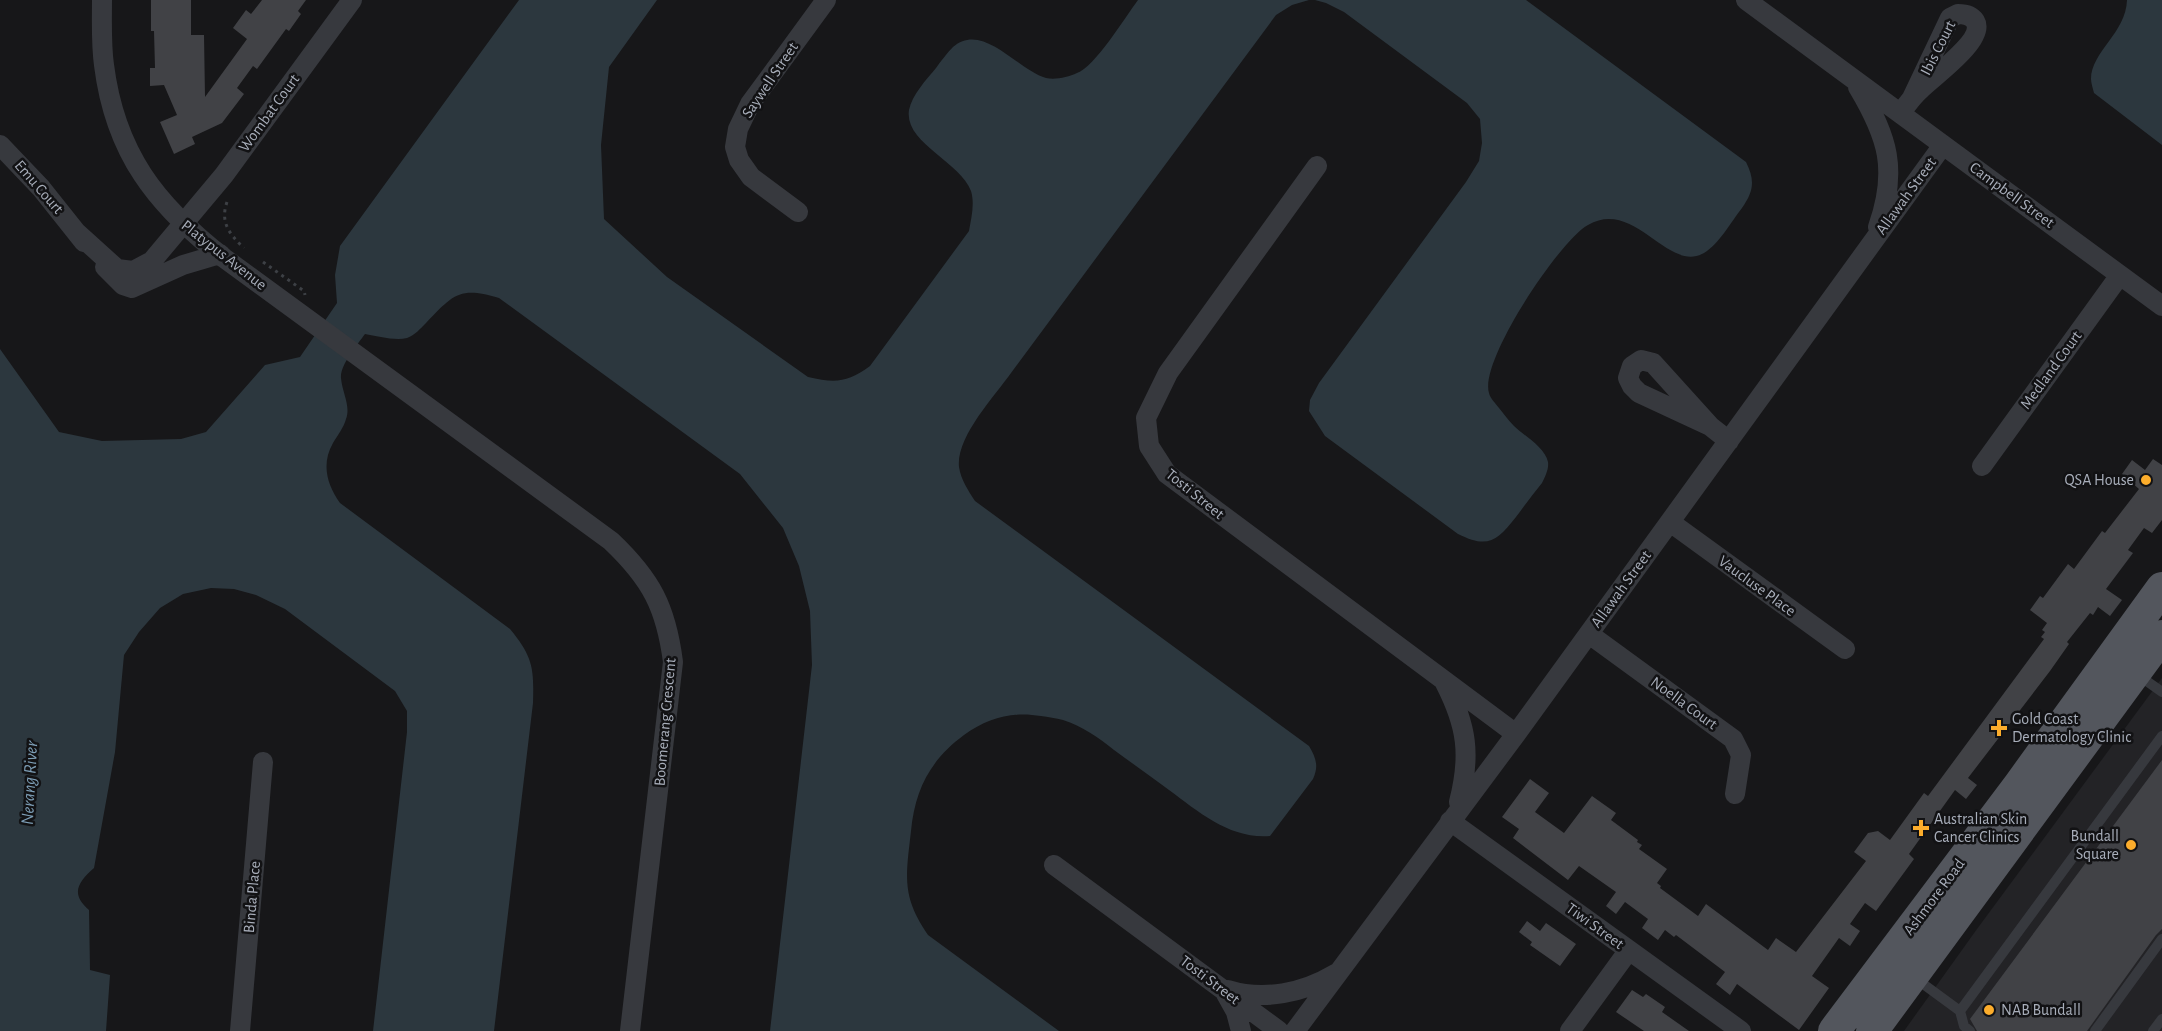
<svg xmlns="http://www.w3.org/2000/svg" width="2162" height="1031" viewBox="0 0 2162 1031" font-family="'Alegreya Sans',sans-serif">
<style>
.built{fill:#232326}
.water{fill:#2c373e}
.building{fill:#414246}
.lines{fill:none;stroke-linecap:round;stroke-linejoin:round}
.path{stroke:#3d4045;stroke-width:3;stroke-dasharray:3 4.5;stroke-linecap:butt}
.lane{stroke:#37393e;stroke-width:10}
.street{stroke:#37393e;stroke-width:20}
.primary{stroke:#53565d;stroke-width:32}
.poi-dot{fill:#fcad2c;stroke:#121214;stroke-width:2}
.labels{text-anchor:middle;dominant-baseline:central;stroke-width:5;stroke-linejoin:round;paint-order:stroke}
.street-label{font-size:16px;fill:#a8aeba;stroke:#121214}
.poi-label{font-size:16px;fill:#a8aeba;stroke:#121214;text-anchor:start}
.water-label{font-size:18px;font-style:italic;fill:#7d9eb6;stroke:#121214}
</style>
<rect width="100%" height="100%" fill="#171719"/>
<path class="built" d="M2162,678V1031H1904L1977,929Z"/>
<path class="water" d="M519,0H657L609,67L601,145L604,219L667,277L808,377C835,383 847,383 870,366L969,231C971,219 975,204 971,191C960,161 904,143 909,110C912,95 926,80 936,68C941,61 947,53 953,47C983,21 1017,70 1046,78C1056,80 1068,77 1077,73C1094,68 1126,16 1138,0H1309L1292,5L1276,15L1011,373C994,397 956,437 959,467C961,480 968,490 975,501L1309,746C1316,758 1319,766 1313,779L1270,836C1230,839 1200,813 1169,790C1151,777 1132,763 1114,750C1099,738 1082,726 1063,720C1056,718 1048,717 1041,716C1012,711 988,718 964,735C930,760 915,790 911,831C906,876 901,896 928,935L1059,1031H770L812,665L810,611L799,566L783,528L740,474L499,298C459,286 453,295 426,323C420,329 415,335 407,338C395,341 377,336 365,334C357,345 340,365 341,378C342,392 351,406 346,419C344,427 337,436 333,443C321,464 327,485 340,503L510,629C533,657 534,668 533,703L494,1031H373L407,732V711L395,691L285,609L256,595L234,589L211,588L183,594L160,608L139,632L124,655L115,752L94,868C78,882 70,894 89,910L90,970L110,975L106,1031H0V349L59,432L102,441L181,439L206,432L265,365L300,357L337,303L335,275L340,246Z
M1315,0H1526L1746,162C1755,180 1754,191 1742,208C1731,222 1719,244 1704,253C1668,274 1635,198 1588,225C1560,240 1479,361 1489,393C1490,398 1496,404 1499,408C1504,414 1508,420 1514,426C1523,435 1545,447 1548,462C1549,469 1545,477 1542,483C1533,494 1525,505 1516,517C1497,541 1488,549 1458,534L1325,436L1309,411L1310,400L1319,383L1466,182L1479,161L1482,143L1480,119L1467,103L1344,12L1326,3Z
M2127,0H2162V145L2094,93C2093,89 2091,83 2091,79C2091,52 2126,33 2127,0Z"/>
<path class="building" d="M151,0H191V35H204L205,97L247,39L233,28L246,10L251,14L262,0H306L298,11L301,14L289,31L286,29L257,69L253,66L237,88L244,94L222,123L192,137L195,144L174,154L160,122L177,115L164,85L150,86V68H155L154,31H151Z
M2153,459L2162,465V520L2152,533L2144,528L2128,550L2133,553L2106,589L2122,600L2110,616L2098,607L2093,615L2090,613L2067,642L2069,644L2050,671L1968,778L1977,785L1966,799L1955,790L1909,854L1914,859L1876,911L1865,903L1850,924L1860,931L1850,946L1839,938L1812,976L1829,988L1799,1030L1737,984L1730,995L1716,984L1725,972L1676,935L1674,937L1665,930L1658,940L1642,928L1648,919L1625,902L1616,914L1606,906L1616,892L1579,866L1568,880L1513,838L1519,829L1502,817L1530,779L1549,793L1535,812L1564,833L1592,796L1616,813L1611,820L1638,840L1637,842L1642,845L1639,849L1667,869L1657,883L1661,886L1660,888L1698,916L1706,904L1768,950L1776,938L1796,952L1866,861L1854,852L1868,833L1878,831L1890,840L1924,793L1928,796L2044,639L2041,637L2045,632L2042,630L2047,623L2030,610L2040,596L2043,598L2068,564L2074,569L2102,531L2105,533L2139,489L2122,474L2132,460L2145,470Z
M2162,760V929L2156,935L2087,1031H1977L1970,1019Z
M1527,921L1540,931L1546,923L1576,944L1560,966L1530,945L1532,942L1519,932Z
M1632,990L1643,997L1646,994L1665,1007L1662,1012L1689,1031H1644L1616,1012Z"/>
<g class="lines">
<path class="path" d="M227,202C220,222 229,234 244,248
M263,262L304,291L305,295"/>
<path class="lane" d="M2138,675L2162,692
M1915,978L1960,1011L1964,1026L1970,1031
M1960,1011L2162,736
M2095,1031L2162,939
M2153,1031L2162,1019"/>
<path class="street" d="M102,0C102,21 101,44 104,65C115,153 156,205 224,258L611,541C651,579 666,607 673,662L630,1031
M1746,0L2162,306
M1858,87C1888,137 1898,170 1878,227
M1901,113C1907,104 1914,95 1922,88C1934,76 1986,39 1975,21C1971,15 1965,14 1958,14L1950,18L1912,98
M0,145L41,188L84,242
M1317,166L1168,373L1146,418L1149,446L1167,474L1516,734
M798,212L751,177L739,160L735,147L738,129L750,104L826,0
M76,232L117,269L133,271L152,261L224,175L352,0
M105,267L123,285L132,288L183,265L220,254
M1710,426L1639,393L1632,386L1628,378L1632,366L1641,360L1653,363L1710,426L1729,441
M1982,466L2120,275
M1670,522L1845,649
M1589,634L1733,739L1741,755L1735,794
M1445,683C1467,726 1471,755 1459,802
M1450,821L1741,1031
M1054,865L1279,1031
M1228,990C1264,1001 1303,993 1335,974
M1226,994L1236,1012L1241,1031
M240,1031L263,762
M1295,1031L1516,734L1943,145
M1570,1031L1629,950"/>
<path class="primary" d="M1834,1031L2019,785L2162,588
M1872,1031L2162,636"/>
</g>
<g class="poi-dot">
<circle cx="2146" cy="480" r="6"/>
<path d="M1996 719h6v6h6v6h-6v6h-6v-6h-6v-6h6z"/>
<path d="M1918 819h6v6h6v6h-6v6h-6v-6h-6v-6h6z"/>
<circle cx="2131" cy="845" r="6"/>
<circle cx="1989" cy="1010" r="6"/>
</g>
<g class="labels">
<g class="street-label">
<text transform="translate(1938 48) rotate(-63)">Ibis Court</text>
<text transform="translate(770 80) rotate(-56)">Saywell Street</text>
<text transform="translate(269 113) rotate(-54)">Wombat Court</text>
<text transform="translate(39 187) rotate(49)">Emu Court</text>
<text transform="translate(2012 195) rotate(36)">Campbell Street</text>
<text transform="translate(1906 196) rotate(-54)">Allawah Street</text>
<text transform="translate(224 255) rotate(38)">Platypus Avenue</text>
<text transform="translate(2051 370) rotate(-54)">Medland Court</text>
<text transform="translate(1195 494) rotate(39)">Tosti Street</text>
<text transform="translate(1757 586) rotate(36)">Vaucluse Place</text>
<text transform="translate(1621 589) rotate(-54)">Allawah Street</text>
<text transform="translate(1684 703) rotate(36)">Noella Court</text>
<text transform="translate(665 722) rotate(-85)">Boomerang Crescent</text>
<text transform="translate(252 897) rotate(-85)">Binda Place</text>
<text transform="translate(1934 897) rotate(-53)">Ashmore Road</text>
<text transform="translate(1595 926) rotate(36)">Tiwi Street</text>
<text transform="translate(1210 980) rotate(37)">Tosti Street</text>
</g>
<g class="poi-label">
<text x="2134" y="480" text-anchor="end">QSA House</text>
<text x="2012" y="719">Gold Coast<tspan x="2012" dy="18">Dermatology Clinic</tspan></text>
<text x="1934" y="819">Australian Skin<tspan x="1934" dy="18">Cancer Clinics</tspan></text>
<text x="2119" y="836" text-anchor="end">Bundall<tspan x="2119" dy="18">Square</tspan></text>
<text x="2001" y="1010">NAB Bundall</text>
</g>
<g class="water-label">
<text transform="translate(30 783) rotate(-87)">Nerang River</text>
</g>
</g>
</svg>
